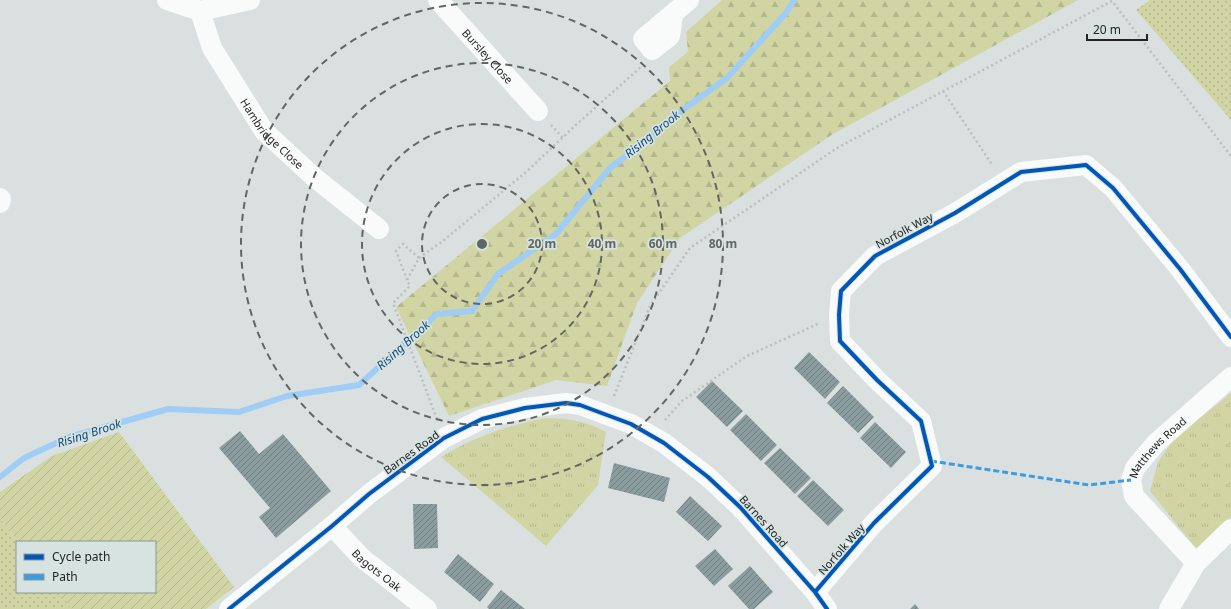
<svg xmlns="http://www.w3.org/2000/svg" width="1231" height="609" viewBox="0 0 1231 609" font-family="'Noto Sans',sans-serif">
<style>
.grass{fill:url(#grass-tufts)}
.forest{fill:url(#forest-firs)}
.park{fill:url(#park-dots)}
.garden{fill:url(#garden-furrows)}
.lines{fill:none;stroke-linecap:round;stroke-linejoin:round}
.stream{stroke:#9fcdf5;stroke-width:6}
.building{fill:url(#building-hatch)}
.path{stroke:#bbbebe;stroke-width:2.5;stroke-dasharray:2 3;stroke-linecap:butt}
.minor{stroke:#f9fafa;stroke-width:20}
.quiet{stroke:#3c9ce0;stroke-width:3;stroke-dasharray:6 3;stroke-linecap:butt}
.cycleway-casing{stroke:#d7e3e0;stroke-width:6}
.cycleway{stroke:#0057b8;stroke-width:4}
.ring{fill:none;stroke:#626665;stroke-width:2;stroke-dasharray:7 5}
.labels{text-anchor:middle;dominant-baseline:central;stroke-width:3.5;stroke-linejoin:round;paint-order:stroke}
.street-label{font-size:11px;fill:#212524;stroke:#d7e3e0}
.water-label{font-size:12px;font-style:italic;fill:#104c79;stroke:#d7e3e0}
.centre{fill:#626665;stroke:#d7e3e0;stroke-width:2}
.ring-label{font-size:12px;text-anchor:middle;font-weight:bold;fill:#626665;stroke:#d7e3e0;stroke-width:3.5;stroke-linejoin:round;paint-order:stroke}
</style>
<defs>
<pattern id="grass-tufts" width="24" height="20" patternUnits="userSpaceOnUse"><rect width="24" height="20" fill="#d1d5a4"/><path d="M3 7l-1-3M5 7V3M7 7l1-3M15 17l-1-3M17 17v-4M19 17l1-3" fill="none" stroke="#b3b78d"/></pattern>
<pattern id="forest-firs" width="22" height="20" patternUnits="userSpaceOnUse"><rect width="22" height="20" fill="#d1d5a4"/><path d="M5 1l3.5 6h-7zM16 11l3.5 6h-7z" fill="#b3b78d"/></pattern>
<pattern id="park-dots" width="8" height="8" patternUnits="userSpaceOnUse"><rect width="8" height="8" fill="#d1d5a4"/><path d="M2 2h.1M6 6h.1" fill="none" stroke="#b3b78d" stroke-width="1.8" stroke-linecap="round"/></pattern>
<pattern id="garden-furrows" width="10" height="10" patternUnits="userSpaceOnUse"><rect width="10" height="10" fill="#d1d5a4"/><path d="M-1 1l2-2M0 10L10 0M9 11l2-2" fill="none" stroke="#b3b78d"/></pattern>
<pattern id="building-hatch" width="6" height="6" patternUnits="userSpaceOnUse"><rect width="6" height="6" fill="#8a9c9e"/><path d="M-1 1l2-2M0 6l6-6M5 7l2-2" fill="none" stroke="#707f81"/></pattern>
</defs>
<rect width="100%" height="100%" fill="#dae0df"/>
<path class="grass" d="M1231,393V517L1198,551L1150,491L1158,462L1173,440Z
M546,418C567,418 587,421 606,432L598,485L546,546L441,457C477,436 505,426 546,418Z"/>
<path class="forest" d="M722,0H1078L833,134L680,238L637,303L607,386L556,380L449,416L396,307L670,81L669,67L688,52L686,32Z"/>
<path class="park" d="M1150,0H1231V120L1136,10Z
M0,519L18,542H17V592H59L72,609H0Z"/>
<path class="garden" d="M119,432L234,587L206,609H72L59,592H155V542H18L0,519V492L52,456Z"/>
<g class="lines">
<path class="stream" d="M0,477L24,458L69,437L168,409L239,412L287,396L359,385L437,314L472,311L498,274L556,234L610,168L642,144L677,114L727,78L786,13L794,0"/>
</g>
<path class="building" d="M809,352L840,382L825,399L794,368Z
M712,381L743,411L727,427L696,397Z
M843,386L874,417L858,433L827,403Z
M746,414L777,445L761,461L730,430Z
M875,422L906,452L891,468L860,438Z
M240,431L259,454L283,434L331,491L276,538L259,517L270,508L219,448Z
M780,448L811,478L795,494L764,463Z
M614,463L670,478L664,502L608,488Z
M813,480L844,510L828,526L797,496Z
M690,496L722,526L708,541L676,512Z
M413,504H437L438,548L414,549Z
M715,549L733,569L714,586L695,566Z
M458,554L494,584L480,602L444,572Z
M750,566L773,592L754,609H749L728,586Z
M501,590L525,609H489L487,607Z
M915,604L919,609H910Z"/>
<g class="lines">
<path class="path" d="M943,91L993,166
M551,125L563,138
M407,280L396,251L403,244L419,258
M614,396L650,306L690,248L837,148L1112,1L1231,156
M437,419L393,303L410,286L407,280L419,258L444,240L525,173L577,124L642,66
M665,420L682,401L747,356L820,323"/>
<g class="minor">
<path d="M167,0L200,11L250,0"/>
<path id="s1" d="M438,0L538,111"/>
<path id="s2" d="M200,11L212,48L264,131L315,178L379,229"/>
<path d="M673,15L670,36L652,50L643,39L689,0"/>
<path d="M0,198L1,199L0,203"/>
<path id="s3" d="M332,526L362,558L427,609"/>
<path id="s4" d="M1196,563L1134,496L1131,480L1135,468L1156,443L1231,377"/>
<path d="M815,592L874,523L932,466L921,421L877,380L840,341L839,315L841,291L875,256L955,213L1021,172L1086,165L1113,188L1180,269L1231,337"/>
<path d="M229,609L332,526L369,494L444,438L482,419L525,408L566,403L580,405L631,424L664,443L708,477L740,507L815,592L827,609"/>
<path d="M1169,609L1196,563L1231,529"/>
</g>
<path class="quiet" d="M931,461L1089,485L1131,480"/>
<g class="cycleway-casing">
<path id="cycleway" d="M815,592L874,523L932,466L921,421L877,380L840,341L839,315L841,291L875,256L955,213L1021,172L1086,165L1113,188L1180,269L1231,337
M229,609L332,526L369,494L444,438L482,419L525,408L566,403L580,405L631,424L664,443L708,477L740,507L815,592L827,609"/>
</g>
<use href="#cycleway" class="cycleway"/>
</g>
<g class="ring">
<circle cx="482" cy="244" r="60"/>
<circle cx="482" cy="244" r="120"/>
<circle cx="482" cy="244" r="181"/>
<circle cx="482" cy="244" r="241"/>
</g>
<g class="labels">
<g class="street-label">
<text stroke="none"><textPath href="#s1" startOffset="75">Bursley Close</textPath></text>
<text stroke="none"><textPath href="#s2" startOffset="144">Hambridge Close</textPath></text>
<text transform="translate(904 230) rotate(-28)">Norfolk Way</text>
<text stroke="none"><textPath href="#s4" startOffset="150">Matthews Road</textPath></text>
<text transform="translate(411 452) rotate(-36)">Barnes Road</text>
<text transform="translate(764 521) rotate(48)">Barnes Road</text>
<text transform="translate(841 549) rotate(-49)">Norfolk Way</text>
<text stroke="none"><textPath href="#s3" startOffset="63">Bagots Oak</textPath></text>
</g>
<g class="water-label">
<text transform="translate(652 134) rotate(-39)">Rising Brook</text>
<text transform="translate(403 345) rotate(-42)">Rising Brook</text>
<text transform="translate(89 433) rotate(-18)">Rising Brook</text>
</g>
</g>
<circle cx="482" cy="244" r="6" class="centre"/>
<g class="ring-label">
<text x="542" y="248">20 m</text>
<text x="602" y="248">40 m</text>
<text x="663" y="248">60 m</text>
<text x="723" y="248">80 m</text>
</g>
<rect x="16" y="541" width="140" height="52" fill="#d7e3e0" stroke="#8e9795"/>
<rect x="24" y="554" width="20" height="6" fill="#0057b8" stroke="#8e9795"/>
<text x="52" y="561" font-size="12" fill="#212524">Cycle path</text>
<rect x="24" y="574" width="20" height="6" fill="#3c9ce0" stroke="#8e9795"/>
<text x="52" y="581" font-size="12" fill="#212524">Path</text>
<path d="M1087 34v6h60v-6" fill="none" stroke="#212524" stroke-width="2"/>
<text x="1093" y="34" font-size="12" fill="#212524" stroke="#d7e3e0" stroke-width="3" paint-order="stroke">20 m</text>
</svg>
